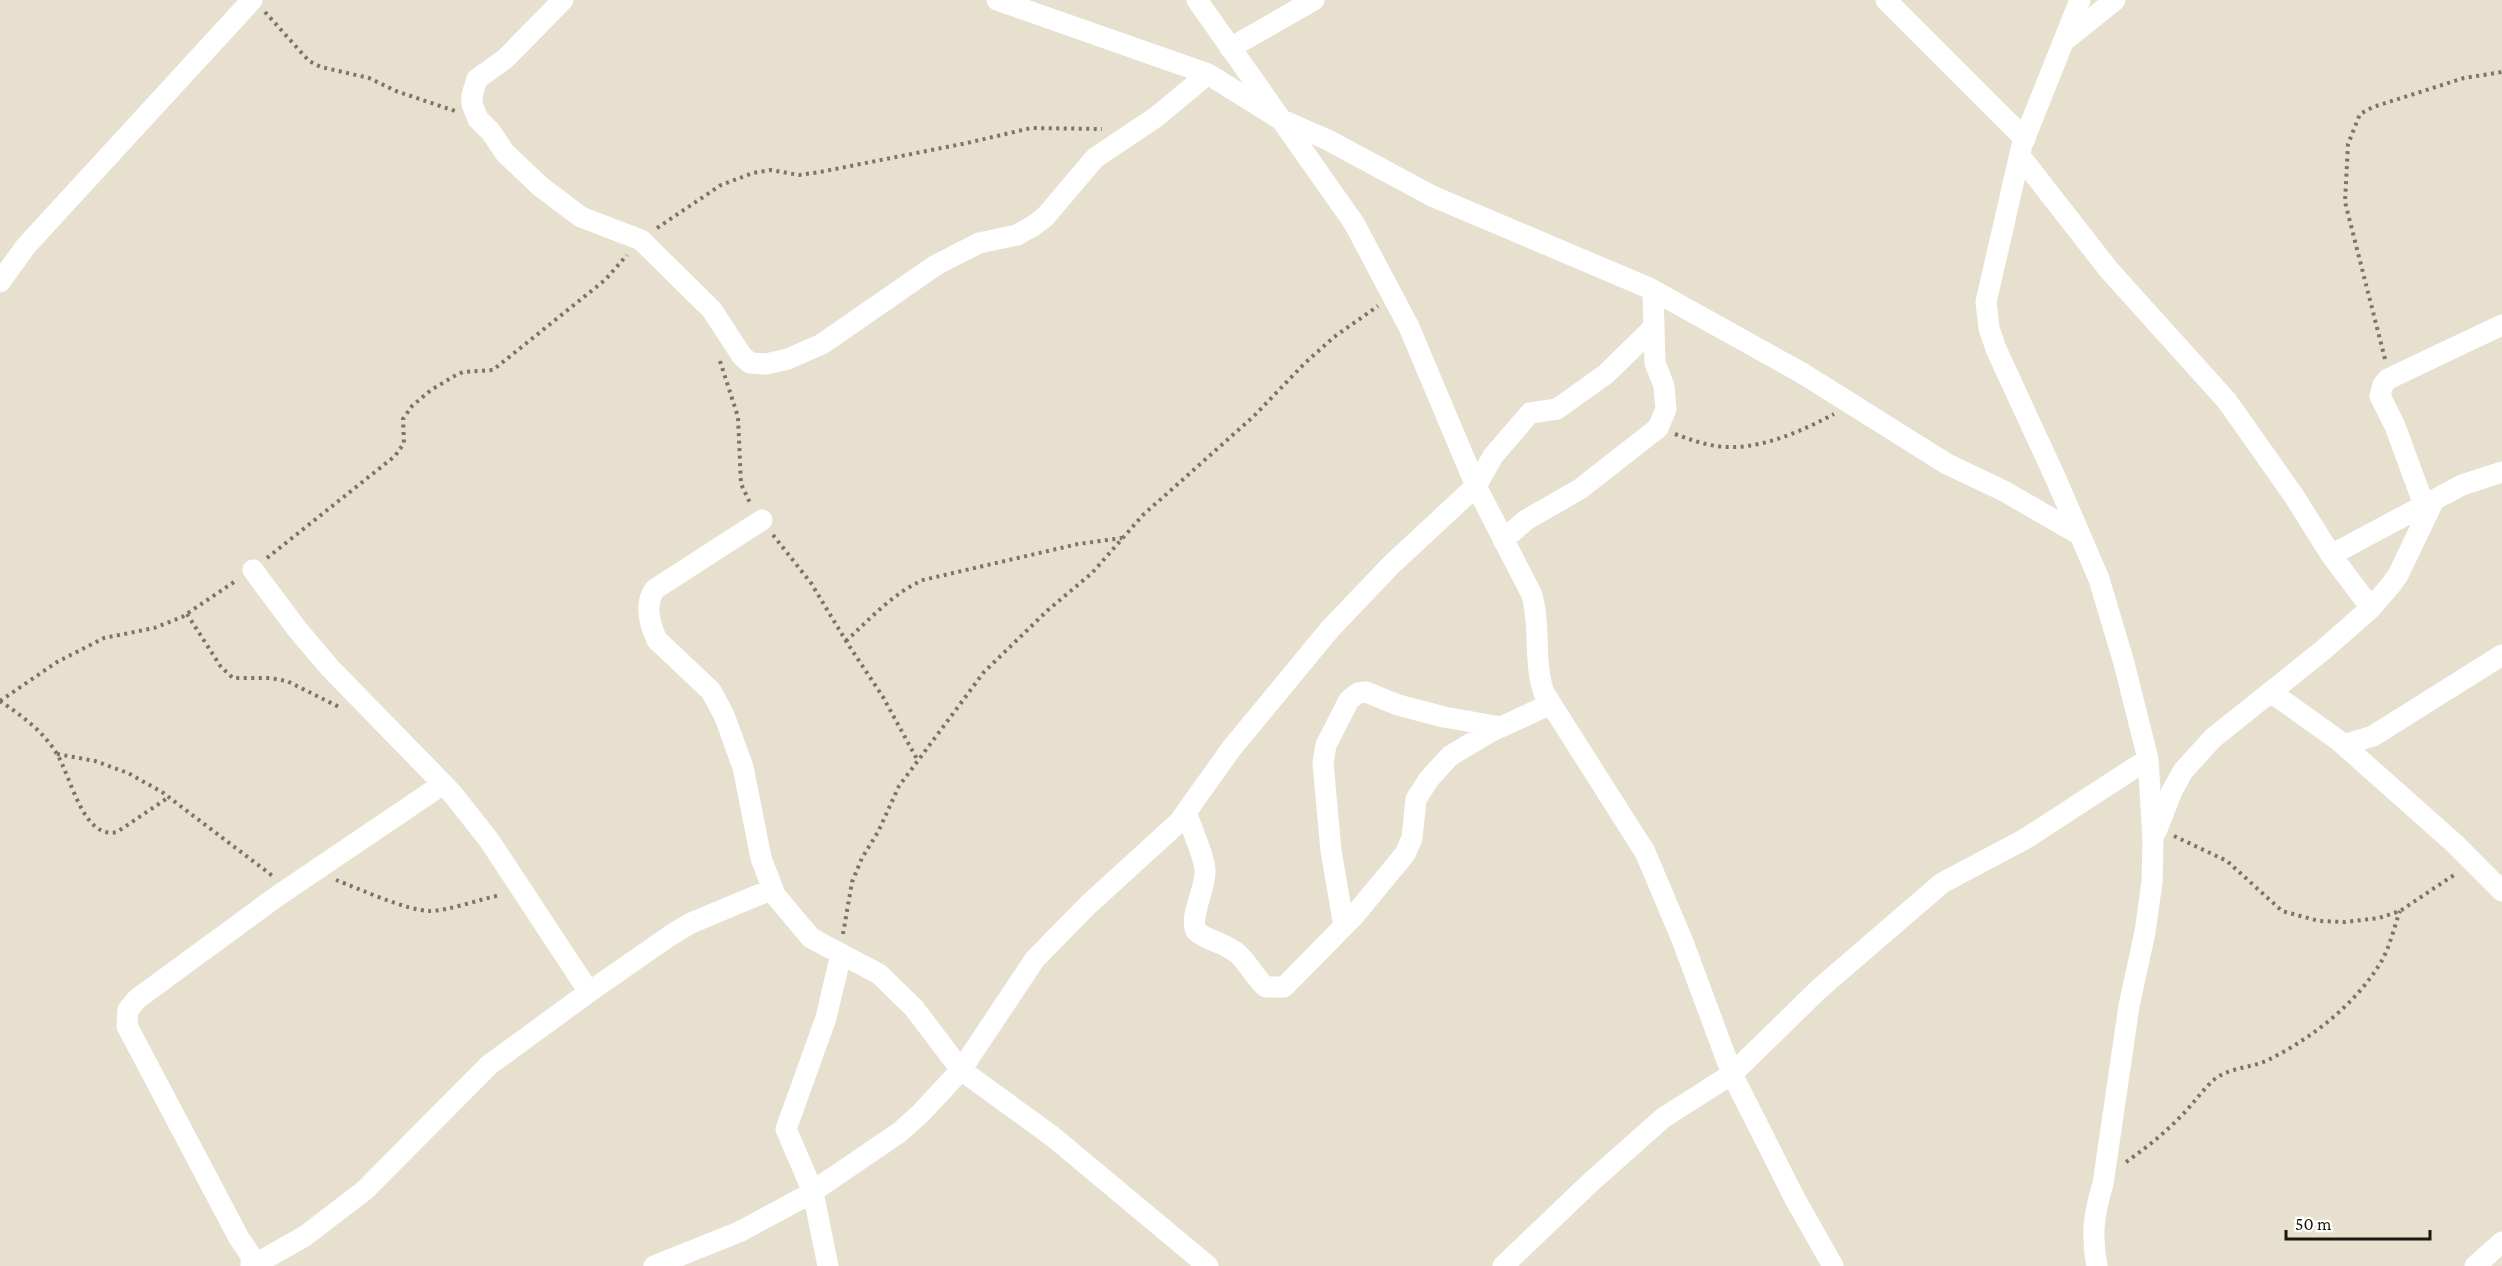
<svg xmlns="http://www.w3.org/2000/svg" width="2502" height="1266" viewBox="0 0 2502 1266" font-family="'Crimson Pro',serif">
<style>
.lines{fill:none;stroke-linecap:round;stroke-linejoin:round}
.path{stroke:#7a756a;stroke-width:4;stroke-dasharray:3 4.5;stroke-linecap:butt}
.minor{stroke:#fff;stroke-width:21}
</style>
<rect width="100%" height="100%" fill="#e8e0cf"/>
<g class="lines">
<path class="path" d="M265,12L309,61L321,67L369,78L396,91L455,111
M657,228L721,185L753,173L771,170L799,175L820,172L967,143L1031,128L1102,129
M2385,359L2345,202L2348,144L2360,114L2373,107L2464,78L2502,72
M720,361L738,417L741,484L751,505
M1675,434C1689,439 1702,444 1716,446C1756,452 1800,432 1834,414
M773,535L811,583L846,641L883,697L918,761
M267,558L395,456L404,443L403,419L412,406L431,390L456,375L463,372L493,370L605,280L627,255
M187,614L221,667L233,678H270L287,681L339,707
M846,641C870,619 893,593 923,580L1078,544L1122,538
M0,701L57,662L104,638L154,628L182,617L237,580
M0,701C21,715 44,732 57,754C71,777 83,840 117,832L169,797
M57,754L95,761L128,773L162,792L274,877
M2174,836L2227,861L2282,911L2319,921L2345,922L2379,918L2400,911L2457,873
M336,880C360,889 405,910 429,911C448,911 480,899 501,895
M843,934L852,882L862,858L878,832L899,786L984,672L1048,610L1092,573L1143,515L1254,416L1304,364L1334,337L1378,306
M2126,1162C2146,1148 2165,1133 2182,1115C2194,1103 2203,1089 2216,1078C2232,1067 2251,1068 2268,1060C2312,1038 2355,1005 2381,962C2390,947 2394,927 2400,911"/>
<path class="minor" d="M563,0L505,59L477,79L472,95V104L478,119L491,132L505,153L541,187L581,217L641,240L712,310L742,356L750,363L766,364L788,359L822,344L936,265L979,243L1017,235L1033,226L1045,217L1095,158L1156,117L1208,74
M997,0L1208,74L1280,119L1328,140L1432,196L1649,288L1802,373L1947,464L2004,491L2080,535
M1197,0L1354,223L1409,327L1476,486L1532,595C1541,627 1533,661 1544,693L1645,852L1683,942L1732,1074L1795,1199L1833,1266
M1886,0L2025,139
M2080,0L2022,145L1986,302L1989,328L1996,349L2056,479L2099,579L2124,663L2148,759L2153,838L2152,882L2145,932L2129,1006L2103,1184C2094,1212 2091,1237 2097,1266
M2064,41L2115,0
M1230,48L1314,0
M2020,156L2109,270L2227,401L2294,496L2331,555L2371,608
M0,282L26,246L252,0
M2424,505L2395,426L2380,396L2383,385L2388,379L2502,325
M762,520L655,589C644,604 650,625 657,640L711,691L724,715L743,767L761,858L775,895L811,938L879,974L914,1008L961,1070L1052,1136L1208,1266
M1503,540L1526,520L1580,489L1658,428L1666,409L1664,386L1655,363L1653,291
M2331,555L2462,485L2502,472
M253,570L297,629L330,668L451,792L489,840L589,992
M2272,693L2338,740L2454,843L2502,891
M2344,745L2373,736L2502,655
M1186,812C1191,827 1205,858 1205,871C1206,889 1189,916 1196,931C1209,942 1226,943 1238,954C1249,964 1255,978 1266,987H1284L1353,917L1405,854L1412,838L1416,799L1429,779L1450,756L1490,732L1551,704
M2156,832L2172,791L2183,771L2213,738L2322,651L2371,608L2390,586L2398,575L2434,500
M1344,926L1331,851L1323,763L1326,745L1349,700L1358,693L1366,692L1398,705L1444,717L1501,727
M251,1266V1256L239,1238L127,1026L128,1010L137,999L276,897L443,784
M252,1266L305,1236L365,1190L489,1065L589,992L671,935L691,923L773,889
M654,1266L739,1232L806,1196L900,1132L921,1113L961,1070L1035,959L1088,905L1179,822L1231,749L1330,629L1391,565L1476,486L1493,456L1530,413L1557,409L1606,374L1653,328
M828,1266L813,1192L786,1129L826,1018L841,954
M1503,1266L1591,1182L1663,1118L1732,1074L1819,989L1942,883L2025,839L2148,759
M2475,1266L2502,1242"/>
</g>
<path d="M2286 1230v9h144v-9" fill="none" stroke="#1b1812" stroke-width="3"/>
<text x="2295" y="1230" font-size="18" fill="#1b1812" stroke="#ffffff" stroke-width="4.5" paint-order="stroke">50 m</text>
</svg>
